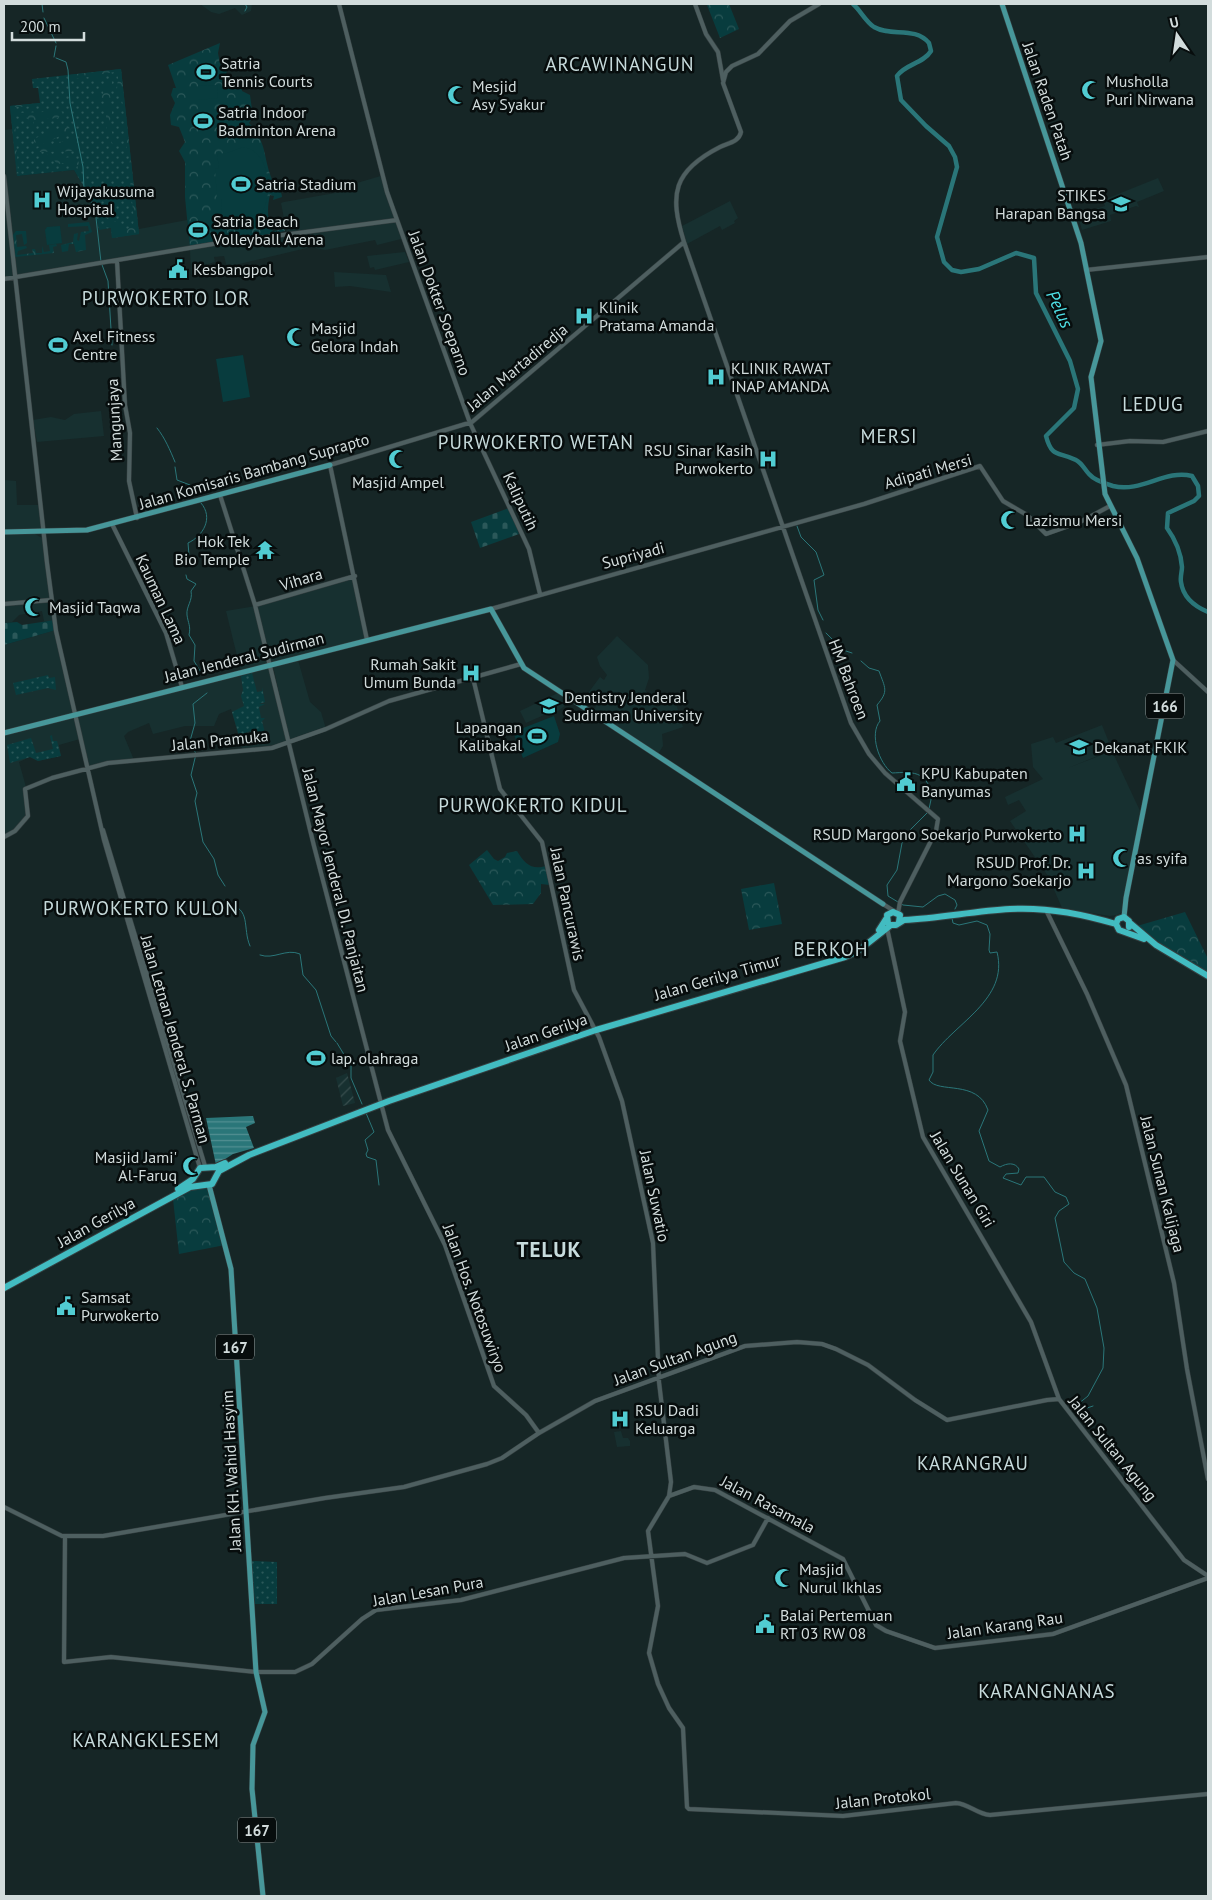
<svg xmlns="http://www.w3.org/2000/svg" width="1212" height="1900" viewBox="0 0 1212 1900" font-family="'PT Sans',sans-serif">
<style>
.built{fill:#173030}
.industrial{fill:url(#industrial-furrows)}
.grass{fill:url(#grass-dots)}
.forest{fill:url(#forest-crowns)}
.cemetery{fill:url(#cemetery-stones)}
.pitch{fill:#083c3e}
.water{fill:url(#water-rules)}
.lines{fill:none;stroke-linecap:round;stroke-linejoin:round}
.stream{stroke:#2a7679;stroke-width:1}
.river{stroke:#2a7679;stroke-width:4.5}
.secondary-casing{stroke:#343f40;stroke-width:5}
.primary-casing{stroke:#343f40;stroke-width:6}
.highway-casing{stroke:#343f40;stroke-width:8}
.secondary{stroke:#4e5f60;stroke-width:4}
.primary{stroke:#47979a;stroke-width:5}
.highway{stroke:#42bcc1;stroke-width:6}
.labels{text-anchor:middle;dominant-baseline:central;stroke-width:5;stroke-linejoin:round;paint-order:stroke}
.shield{fill:#070d0d;stroke:#959e9e;stroke-width:1}
.shield-label{font-size:15px;font-weight:bold;fill:#d2dcdc}
.poi-label{font-size:16px;fill:#d2dcdc;stroke:#070d0d;text-anchor:start}
.street-label{font-size:16px;fill:#d2dcdc;stroke:#070d0d}
.water-label{font-size:18px;font-style:italic;fill:#4fe0e6;stroke:#070d0d}
.quarter-label{font-size:19px;letter-spacing:1px;fill:#c7dbdc;stroke:#070d0d}
.district-label{font-size:21px;font-weight:bold;letter-spacing:1px;fill:#c7dbdc;stroke:#070d0d}
</style>
<defs>
<pattern id="industrial-furrows" width="10" height="10" patternUnits="userSpaceOnUse" patternTransform="scale(1.25)"><rect width="10" height="10" fill="#173030"/><path d="M-1 1l2-2M0 10L10 0M9 11l2-2" fill="none" stroke="#384d4d"/></pattern>
<pattern id="grass-dots" width="8" height="8" patternUnits="userSpaceOnUse" patternTransform="scale(1.25)"><rect width="8" height="8" fill="#083c3e"/><path d="M2 2h.1M6 6h.1" fill="none" stroke="#2b5859" stroke-width="1.8" stroke-linecap="round"/></pattern>
<pattern id="forest-crowns" width="20" height="18" patternUnits="userSpaceOnUse" patternTransform="scale(1.25)"><rect width="20" height="18" fill="#083c3e"/><path d="M2 6a3 3 0 1 1 6 0M12 15a3 3 0 1 1 6 0" fill="none" stroke="#2b5859"/></pattern>
<pattern id="cemetery-stones" width="16" height="16" patternUnits="userSpaceOnUse" patternTransform="scale(1.25)"><rect width="16" height="16" fill="#083c3e"/><path d="M2 7V4a2 2 0 0 1 4 0v3zM10 15v-3a2 2 0 0 1 4 0v3z" fill="#2b5859"/></pattern>
<pattern id="water-rules" width="6" height="5" patternUnits="userSpaceOnUse" patternTransform="scale(1.25)"><rect width="6" height="5" fill="#2a7679"/><path d="M0 2.5h6" fill="none" stroke="#528f92"/></pattern>
</defs>
<rect width="100%" height="100%" fill="#162626"/>
<path class="built" d="M200,4H252L251,11L242,15L235,8L219,14L211,12Z
M13,129L17,176L74,170L93,203L99,229L111,228L139,229L187,220L190,248L287,234L281,203L284,202L358,189L357,183L384,175L405,238L377,245L375,240L325,250L311,247L227,267L224,256L214,257L215,262L208,264L207,273L191,275L190,249L4,279V130Z
M1158,178L1164,191L1137,202L1139,207L1136,206L1110,215L1111,221L1082,230L1076,210L1079,208L1081,214L1105,206L1103,200Z
M730,201L738,218L734,221L735,223L722,230L720,226L687,244L682,226Z
M405,252L409,262L375,270L374,267L370,268L367,256Z
M334,272L386,275L391,292L350,286L335,287Z
M101,411L104,436L37,442L33,420L51,417L65,420L74,414Z
M4,480L16,481L17,505H42L44,531L4,530Z
M4,533L35,534L42,538L53,621H44L42,611L19,615L12,622L4,623Z
M354,577L367,640L241,672L226,611L256,606Z
M56,630L75,715L270,667L289,742L243,752L231,709L219,714L214,726H185L153,734L149,723L128,732L124,736L134,760L88,768L80,739L59,745L61,756L38,761L30,757L19,762L26,787L28,816L21,824L4,837V645Z
M617,636L648,665L649,678L645,690L657,707L675,700L683,727L662,734L663,746L658,754L591,711L596,707L586,696L600,677L604,680L607,675L600,666L597,657Z
M298,660L310,702L321,712L326,729L290,742L273,666Z
M558,693L571,699L570,702L558,711L555,710L526,723L520,711Z
M1102,725L1112,750L1068,768L1112,751L1141,813L1122,912L1117,915L1110,916L1062,908L1048,876L1010,821L1026,811L1019,800L1008,805L1005,797L1043,779L1033,767L1031,744L1053,737L1056,743Z
M621,1431L623,1438H628L630,1441V1446L617,1447L614,1432Z"/>
<path class="industrial" d="M347,1073L355,1103L343,1106L336,1078Z"/>
<path class="grass" d="M121,69L139,234L112,238L111,228L99,230L93,203L74,170L17,176L10,106L40,103L38,88H33L32,79Z
M252,673L257,692L262,691V687L265,702L259,704H265L259,707L261,718H265L262,721L265,733L253,735L250,731L239,736L232,712L244,706L241,696L243,690L241,676Z
M48,675L49,678L55,677L56,690L48,688L16,695L13,683Z
M52,735L53,741H57L61,756L38,761L30,757L10,763L7,745L31,738L36,753L53,749L50,736Z
M251,1561L277,1562V1604H255Z"/>
<path class="forest" d="M710,4H729L739,29L720,38L707,5Z
M220,43L218,53L221,69L223,70L228,68L226,74L231,82L241,81L242,91L250,95L253,117L249,123C267,143 263,155 271,177C273,184 282,189 282,197L273,200L274,196L270,195C267,207 267,223 273,231L284,229L285,231L190,249L185,197V162L179,151L185,142L179,127L171,125L170,115L175,103L171,95L173,88H176L168,65Z
M121,69L139,234L112,238L111,228L105,227L111,223V218L114,221L120,222L122,231L132,227L134,221L129,170L130,157L125,151L127,147C125,132 125,96 117,89L118,77L115,72L102,74L100,79L92,80L88,77L69,80L68,75Z
M110,79L112,82L110,93L112,113L109,124L116,144L114,148L106,126V114L100,107H106V102L102,101L98,103L94,99V96L104,94L102,90L103,84H106Z
M40,103L39,106L14,107L18,172L20,176H17L10,106Z
M54,108L63,113L58,118L34,120L33,125L30,126L28,118L16,116V113L43,112Z
M69,127L71,133C60,133 49,144 38,145L34,142V139L52,130Z
M74,139L78,140L79,147L77,151L36,152L35,150L43,145L51,146L54,143Z
M49,154L51,156L58,154L63,158L71,157L78,160L81,171L77,172L78,165L74,164L73,166L64,163L57,164L54,160L46,159L44,156Z
M89,222L92,232L85,235L86,250L76,252L74,244H69L68,251L62,252L61,245L73,242L74,234L78,233L77,240L79,241L81,232L89,231L88,226L68,227V224Z
M26,231L27,243L24,245L22,234L16,235L17,247L26,246L27,248L18,251L17,255L33,253L32,249H35L36,253H42V246L44,252L50,251L49,245L56,244L57,246L53,247L54,253L15,257L13,235L16,231Z
M487,850L494,859L498,861L505,857L507,853L517,851C525,864 531,870 546,866L550,885L541,884V893L533,904L493,905L469,865Z
M774,883L782,924L749,930L741,889Z
M1185,912L1208,959V973L1141,931L1137,926Z
M197,1186L206,1188L210,1193L225,1245L179,1254L173,1199Z"/>
<path class="cemetery" d="M509,508L519,534L480,548L471,522Z
M55,620L56,630L4,645V623L17,622L22,625Z"/>
<path class="pitch" d="M216,65L217,78L197,80L196,67Z
M217,85L218,98L198,100V86Z
M243,147C269,150 274,193 262,212L265,214L261,219L257,217L243,221L231,218L229,223L222,216L221,199H217L215,169L219,168L217,154L227,153Z
M205,223L206,237L192,238L191,224Z
M60,226L62,243L47,245L45,230L47,227Z
M243,355L250,397L223,402L216,359Z
M554,716L560,734L558,742L523,758L513,732Z"/>
<path class="water" d="M253,1116L255,1123L246,1127L254,1148L233,1154L216,1165L206,1118Z"/>
<g class="lines">
<path class="stream" d="M42,4L43,12
M245,4L247,7L245,11
M44,18L56,43
M54,57L56,46
M56,58L66,62L68,70L70,103L83,167L84,189L95,209L101,262L108,281L112,345
M157,428C165,438 170,450 175,462
M175,467L177,480L190,485L197,495
M797,526L801,537L816,552L824,575L814,580L818,610L823,620
M185,565L189,555L188,543C203,536 214,518 201,503
M186,575L187,579L196,584L191,591C193,601 186,606 187,615C188,623 191,626 189,635L195,645L194,661L202,674
M826,633L843,650L852,653
M861,661L869,668L879,671C885,688 889,691 877,705L880,721C869,734 879,763 892,773C912,772 926,770 932,795L929,809
M207,693L193,704L195,723L190,741L196,754L191,775L197,793L195,801L203,842L214,859L218,875L225,886
M927,813L911,829L902,843L897,870L887,885L888,896L903,905L923,907L938,896L945,894L955,900L957,905L955,909
M225,900L227,904C252,908 242,928 250,946
M952,918L953,923L959,925L977,921L987,925L990,934L989,950L990,953L997,952C1009,999 955,1023 933,1055V1072L929,1080C938,1094 977,1079 988,1110L979,1131L989,1161L1000,1167C1007,1163 1015,1162 1019,1169L1018,1173L1006,1174L1003,1178L1021,1185L1026,1177H1044L1055,1192L1066,1197L1069,1204L1059,1211L1055,1218L1064,1262L1074,1273L1085,1279L1097,1308L1104,1348L1103,1368L1088,1396L1078,1404L1087,1408L1093,1406
M260,955C274,960 286,948 300,954L303,975L316,990L331,1036L336,1042
M337,1043L351,1066V1078L362,1104
M366,1113L374,1132L365,1140L368,1150L366,1154L367,1157L376,1160L379,1185"/>
<path class="river" d="M853,4C861,11 865,21 874,27C891,37 915,26 929,43L931,51C923,64 905,64 897,76L901,100L926,126L949,146L955,157L957,167L937,237L944,262L952,270L961,272L979,269L1016,253L1034,258L1036,293L1070,361L1078,389L1074,408L1046,436C1052,459 1059,451 1076,460C1082,463 1085,470 1089,474C1094,480 1106,484 1113,486C1142,493 1165,469 1192,476L1198,486L1199,496L1194,501L1168,513L1167,528C1175,539 1181,553 1182,567C1182,572 1180,577 1181,582C1183,598 1196,607 1208,612"/>
<g class="secondary-casing">
<path id="secondary" d="M339,4L387,192L470,423L529,549L540,594
M695,4L706,34L718,52L723,80
M4,176L47,563L56,631L104,840L200,1168
M684,242L851,723L869,754L885,773L938,819L936,831L900,902L898,913
M117,261L125,405L130,433L129,481L137,518
M1086,270L1208,257
M4,279L213,244L397,220
M1097,445L1130,441L1163,442L1208,431
M220,495L255,605L314,846L388,1130L445,1245L494,1386L526,1415L539,1433
M112,524L166,633L182,687
M4,604L51,600
M255,605L355,576
M491,609L864,504L980,466L1003,501L1027,515L1046,534L1080,522L1110,506
M367,640L330,465L472,422L684,242C669,194 673,171 720,147C728,143 739,142 741,132L723,83L726,72L732,66L758,54L790,21L819,4
M1173,660L1208,692
M473,678L500,789L542,842L574,990L599,1037L622,1101L653,1243L659,1382L671,1482L669,1496L648,1531L658,1606L649,1653L658,1684L669,1708L683,1728L687,1807L689,1809L843,1816L956,1803C969,1804 977,1814 990,1815L1208,1794
M103,830L205,1166
M4,837L15,831L28,816L25,789L52,778L108,763L272,748L326,729L389,701L521,664
M883,904L894,911
M1046,910L1087,994L1126,1085L1174,1283L1187,1369L1208,1479
M887,928L905,1012L900,1041L923,1137L1031,1322L1059,1399
M669,1496L694,1487L715,1490L843,1559L876,1625L886,1631L935,1648L1053,1634L1208,1578
M4,1507L62,1536H103L325,1498L404,1487L487,1464L502,1458L539,1433L595,1401L745,1346L797,1342L822,1344L836,1349L868,1365L915,1400L947,1420L1047,1400L1059,1399L1184,1560L1208,1576
M65,1537L64,1662L111,1657L256,1672H295L312,1664L362,1619L376,1610L461,1600L624,1558L685,1554L707,1563L753,1545L768,1518"/>
</g>
<g class="primary-casing">
<path id="primary" d="M1002,4L1081,243L1101,341L1091,377L1105,494L1137,558L1173,660L1126,898L1124,917
M4,532L87,530L330,465
M4,733L491,609L524,668L883,904
M209,1185L231,1269L256,1672L265,1712L253,1745L252,1789L263,1896"/>
</g>
<g class="highway-casing">
<path id="highway" d="M888,923L887,915L893,912L900,915L899,922
M1130,923L1156,945L1208,976
M1116,924L1119,930L1144,939
M1116,924L1118,919L1124,917L1129,921V927
M879,930L886,919
M178,1189L193,1179L200,1168L216,1167L225,1163
M4,1288L190,1187L212,1184L219,1171L249,1155L389,1101L596,1030L845,957L858,951L891,925H896L904,920C940,918 975,911 1010,909C1045,907 1083,914 1116,924"/>
</g>
<use href="#secondary" class="secondary"/>
<use href="#primary" class="primary"/>
<use href="#highway" class="highway"/>
</g>
<defs>
<g id="stadium-bare" transform="scale(1.5)"><path d="M0-5a6.5 5 0 1 0 0 10a6.5 5 0 1 0 0-10ZM-3.5-1.8h7v3.6h-7Z" fill="#51ccd2" stroke="#070d0d" stroke-width="2.5" paint-order="stroke"/></g>
<g id="mosque-bare" transform="scale(1.5)"><path d="M3.5-4.9A6 6 0 1 0 3.5 4.9A5 5 0 1 1 3.5-4.9Z" fill="#51ccd2" stroke="#070d0d" stroke-width="2.5" paint-order="stroke"/></g>
<g id="hospital-bare" transform="scale(1.5)"><path d="M-5-5h3v3.5h4V-5h3V5h-3V1.5h-4V5h-3Z" fill="#51ccd2" stroke="#070d0d" stroke-width="2.5" paint-order="stroke"/></g>
<g id="university-bare" transform="scale(1.5)"><path d="M0-5L7-2L0 1L-7-2ZM-4 1L0 2.5L4 1V4Q0 6-4 4Z" fill="#51ccd2" stroke="#070d0d" stroke-width="2.5" paint-order="stroke"/></g>
<g id="civic-bare" transform="scale(1.5)"><path d="M-.6-6.5H3V-4.5H.6V-3L4-1V1h2V6H-6V1h2V-1L-.6-3ZM-1.2 2.5V6h2.4V2.5Z" fill="#51ccd2" stroke="#070d0d" stroke-width="2.5" paint-order="stroke"/></g>
<g id="temple-bare" transform="scale(1.5)"><path d="M0-6L5-2H3V0L6.5 2.5H4V6H1.5V3h-3V6H-4V2.5H-6.5L-3 0V-2H-5Z" fill="#51ccd2" stroke="#070d0d" stroke-width="2.5" paint-order="stroke"/></g>
</defs>
<g fill-rule="evenodd">
<use href="#stadium-bare" x="206" y="72"/>
<use href="#mosque-bare" x="1091" y="90"/>
<use href="#mosque-bare" x="457" y="95"/>
<use href="#stadium-bare" x="203" y="121"/>
<use href="#stadium-bare" x="241" y="184"/>
<use href="#hospital-bare" x="42" y="200"/>
<use href="#university-bare" x="1121" y="204"/>
<use href="#stadium-bare" x="198" y="230"/>
<use href="#civic-bare" x="178" y="269"/>
<use href="#hospital-bare" x="584" y="316"/>
<use href="#mosque-bare" x="296" y="337"/>
<use href="#stadium-bare" x="58" y="345"/>
<use href="#hospital-bare" x="716" y="377"/>
<use href="#mosque-bare" x="398" y="459"/>
<use href="#hospital-bare" x="768" y="459"/>
<use href="#mosque-bare" x="1010" y="520"/>
<use href="#temple-bare" x="265" y="550"/>
<use href="#mosque-bare" x="34" y="607"/>
<use href="#hospital-bare" x="471" y="673"/>
<use href="#university-bare" x="549" y="706"/>
<use href="#stadium-bare" x="537" y="736"/>
<use href="#university-bare" x="1079" y="747"/>
<use href="#civic-bare" x="906" y="782"/>
<use href="#hospital-bare" x="1077" y="834"/>
<use href="#mosque-bare" x="1122" y="858"/>
<use href="#hospital-bare" x="1086" y="871"/>
<use href="#stadium-bare" x="316" y="1058"/>
<use href="#mosque-bare" x="192" y="1166"/>
<use href="#civic-bare" x="66" y="1306"/>
<use href="#hospital-bare" x="620" y="1419"/>
<use href="#mosque-bare" x="784" y="1578"/>
<use href="#civic-bare" x="765" y="1624"/>
</g>
<g class="labels">
<g class="shield">
<rect x="1146" y="693.5" width="38" height="25" rx="4"/>
<rect x="216" y="1334.5" width="38" height="25" rx="4"/>
<rect x="238" y="1817.5" width="38" height="25" rx="4"/>
</g>
<g class="shield-label">
<text x="1165" y="706">166</text>
<text x="235" y="1347">167</text>
<text x="257" y="1830">167</text>
</g>
<g class="poi-label">
<text x="221" y="63">Satria<tspan x="221" dy="18">Tennis Courts</tspan></text>
<text x="1106" y="81">Musholla<tspan x="1106" dy="18">Puri Nirwana</tspan></text>
<text x="472" y="86">Mesjid<tspan x="472" dy="18">Asy Syakur</tspan></text>
<text x="218" y="112">Satria Indoor<tspan x="218" dy="18">Badminton Arena</tspan></text>
<text x="256" y="184">Satria Stadium</text>
<text x="57" y="191">Wijayakusuma<tspan x="57" dy="18">Hospital</tspan></text>
<text x="1106" y="195" text-anchor="end">STIKES<tspan x="1106" dy="18">Harapan Bangsa</tspan></text>
<text x="213" y="221">Satria Beach<tspan x="213" dy="18">Volleyball Arena</tspan></text>
<text x="193" y="269">Kesbangpol</text>
<text x="599" y="307">Klinik<tspan x="599" dy="18">Pratama Amanda</tspan></text>
<text x="311" y="328">Masjid<tspan x="311" dy="18">Gelora Indah</tspan></text>
<text x="73" y="336">Axel Fitness<tspan x="73" dy="18">Centre</tspan></text>
<text x="731" y="368">KLINIK RAWAT<tspan x="731" dy="18">INAP AMANDA</tspan></text>
<text x="753" y="450" text-anchor="end">RSU Sinar Kasih<tspan x="753" dy="18">Purwokerto</tspan></text>
<text x="398" y="482" text-anchor="middle">Masjid Ampel</text>
<text x="1025" y="520">Lazismu Mersi</text>
<text x="250" y="541" text-anchor="end">Hok Tek<tspan x="250" dy="18">Bio Temple</tspan></text>
<text x="49" y="607">Masjid Taqwa</text>
<text x="456" y="664" text-anchor="end">Rumah Sakit<tspan x="456" dy="18">Umum Bunda</tspan></text>
<text x="564" y="697">Dentistry Jenderal<tspan x="564" dy="18">Sudirman University</tspan></text>
<text x="522" y="727" text-anchor="end">Lapangan<tspan x="522" dy="18">Kalibakal</tspan></text>
<text x="1094" y="747">Dekanat FKIK</text>
<text x="921" y="773">KPU Kabupaten<tspan x="921" dy="18">Banyumas</tspan></text>
<text x="1062" y="834" text-anchor="end">RSUD Margono Soekarjo Purwokerto</text>
<text x="1137" y="858">as syifa</text>
<text x="1071" y="862" text-anchor="end">RSUD Prof. Dr.<tspan x="1071" dy="18">Margono Soekarjo</tspan></text>
<text x="331" y="1058">lap. olahraga</text>
<text x="177" y="1157" text-anchor="end">Masjid Jami'<tspan x="177" dy="18">Al-Faruq</tspan></text>
<text x="81" y="1297">Samsat<tspan x="81" dy="18">Purwokerto</tspan></text>
<text x="635" y="1410">RSU Dadi<tspan x="635" dy="18">Keluarga</tspan></text>
<text x="799" y="1569">Masjid<tspan x="799" dy="18">Nurul Ikhlas</tspan></text>
<text x="780" y="1615">Balai Pertemuan<tspan x="780" dy="18">RT 03 RW 08</tspan></text>
</g>
<g class="street-label">
<text transform="translate(1048 101) rotate(71)">Jalan Raden Patah</text>
<text transform="translate(440 303) rotate(70)">Jalan Dokter Soeparno</text>
<text transform="translate(517 367) rotate(-40)">Jalan Martadiredja</text>
<text transform="translate(114 420) rotate(-93)">Mangunjaya</text>
<text transform="translate(254 471) rotate(-16)">Jalan Komisaris Bambang Suprapto</text>
<text transform="translate(928 471) rotate(-16)">Adipati Mersi</text>
<text transform="translate(521 501) rotate(65)">Kaliputih</text>
<text transform="translate(633 555) rotate(-15)">Supriyadi</text>
<text transform="translate(301 579) rotate(-17)">Vihara</text>
<text transform="translate(161 599) rotate(65)">Kauman Lama</text>
<text transform="translate(244 657) rotate(-14)">Jalan Jenderal Sudirman</text>
<text transform="translate(849 679) rotate(69)">HM Bahroen</text>
<text transform="translate(220 740) rotate(-6)">Jalan Pramuka</text>
<text transform="translate(336 880) rotate(76)">Jalan Mayor Jenderal DI. Panjaitan</text>
<text transform="translate(568 904) rotate(78)">Jalan Pancurawis</text>
<text transform="translate(717 977) rotate(-16)">Jalan Gerilya Timur</text>
<text transform="translate(546 1032) rotate(-19)">Jalan Gerilya</text>
<text transform="translate(176 1039) rotate(74)">Jalan Letnan Jenderal S. Parman</text>
<text transform="translate(963 1179) rotate(59)">Jalan Sunan Giri</text>
<text transform="translate(1163 1184) rotate(76)">Jalan Sunan Kalijaga</text>
<text transform="translate(655 1196) rotate(78)">Jalan Suwatio</text>
<text transform="translate(96 1222) rotate(-29)">Jalan Gerilya</text>
<text transform="translate(475 1298) rotate(70)">Jalan Hos. Notosuwiryo</text>
<text transform="translate(675 1358) rotate(-20)">Jalan Sultan Agung</text>
<text transform="translate(1113 1448) rotate(51)">Jalan Sultan Agung</text>
<text transform="translate(231 1471) rotate(-93)">Jalan KH. Wahid Hasyim</text>
<text transform="translate(768 1504) rotate(28)">Jalan Rasamala</text>
<text transform="translate(428 1591) rotate(-10)">Jalan Lesan Pura</text>
<text transform="translate(1005 1625) rotate(-8)">Jalan Karang Rau</text>
<text transform="translate(883 1798) rotate(-6)">Jalan Protokol</text>
</g>
<g class="water-label">
<text transform="translate(1060 309) rotate(65)">Pelus</text>
</g>
<g class="quarter-label">
<text x="620" y="64">ARCAWINANGUN</text>
<text x="166" y="298">PURWOKERTO LOR</text>
<text x="1153" y="404">LEDUG</text>
<text x="889" y="436">MERSI</text>
<text x="536" y="442">PURWOKERTO WETAN</text>
<text x="533" y="805">PURWOKERTO KIDUL</text>
<text x="141" y="908">PURWOKERTO KULON</text>
<text x="831" y="949">BERKOH</text>
<text x="973" y="1463">KARANGRAU</text>
<text x="1047" y="1691">KARANGNANAS</text>
<text x="146" y="1740">KARANGKLESEM</text>
</g>
<g class="district-label">
<text x="549" y="1249">TELUK</text>
</g>
</g>
<rect width="1212" height="1900" fill="none" stroke="#d2dcdc" stroke-width="10"/>
<g transform="translate(1177 35) rotate(347)" stroke="#070d0d" stroke-width="4" paint-order="stroke">
<path d="M0-4L9 19L0 12L-9 19Z" fill="#d2dcdc"/>
<text y="-8" font-size="14" font-weight="bold" text-anchor="middle" fill="#d2dcdc">U</text>
</g>
<path d="M12 32v8h72v-8" fill="none" stroke="#d2dcdc" stroke-width="2.5"/>
<text x="20" y="32" font-size="15" fill="#d2dcdc" stroke="#070d0d" stroke-width="4" paint-order="stroke">200 m</text>
</svg>
